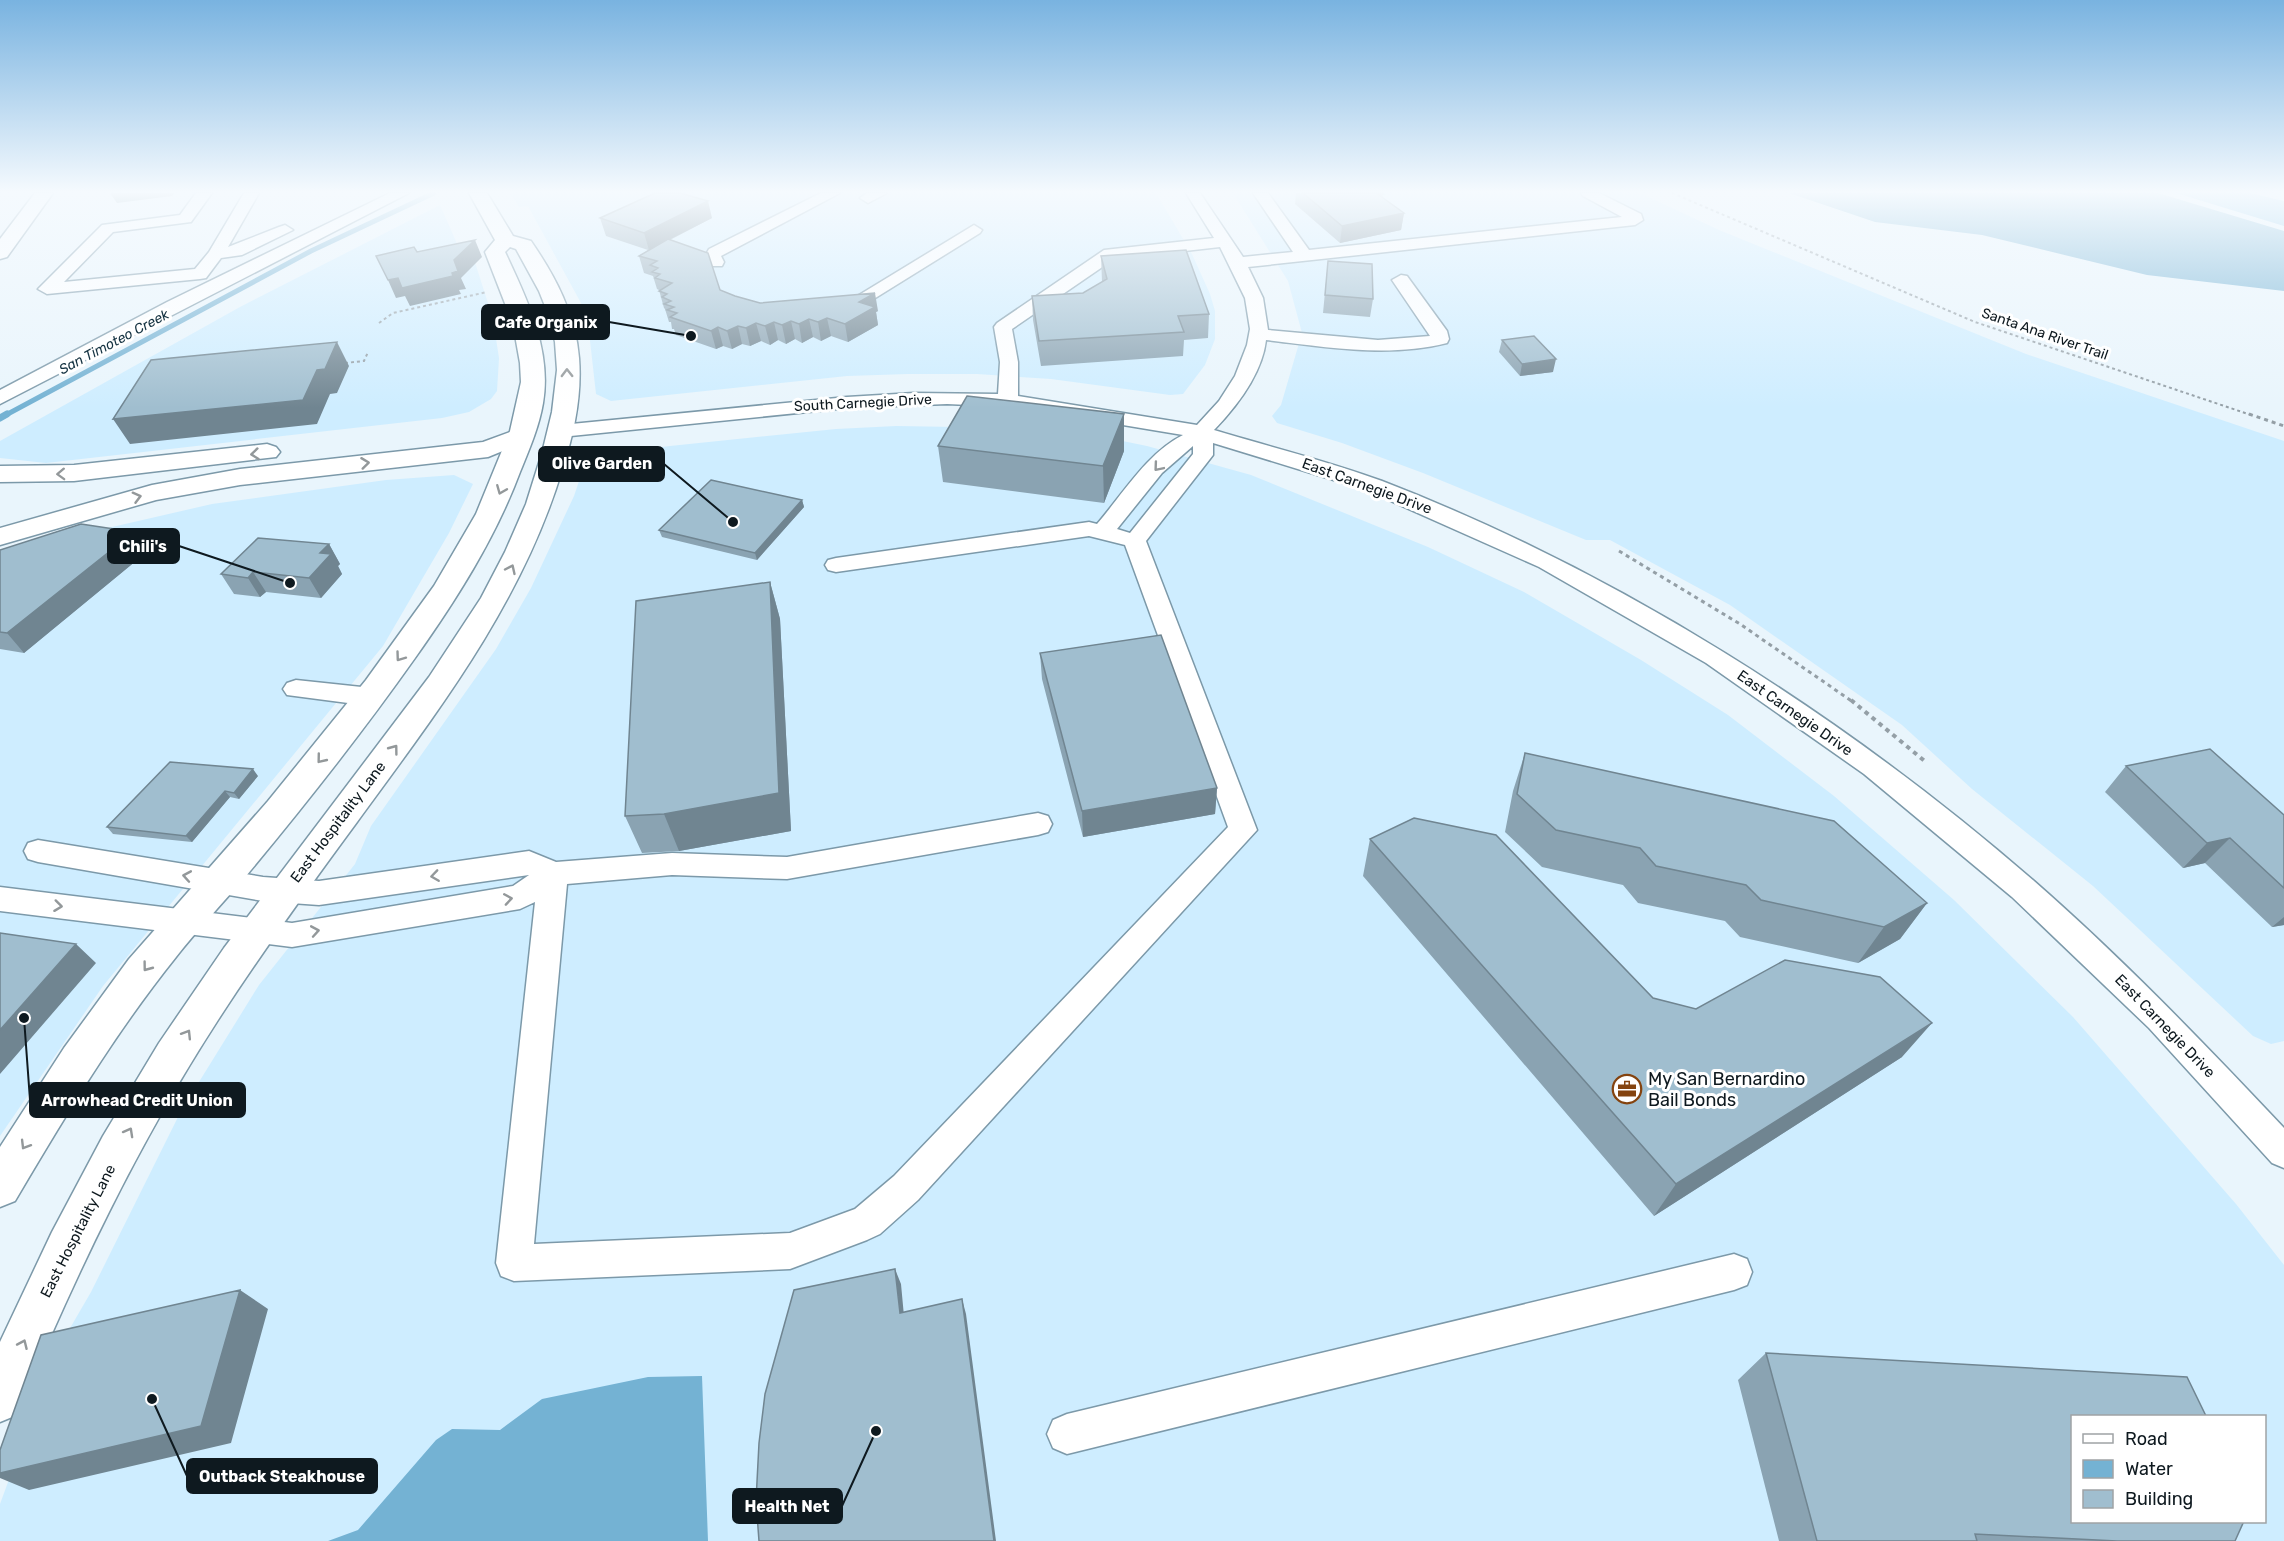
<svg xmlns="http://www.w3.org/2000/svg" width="2284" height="1541" viewBox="0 0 2284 1541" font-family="Rubik,sans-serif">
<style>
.built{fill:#ceedff;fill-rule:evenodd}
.forest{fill:#87c6e8}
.water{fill:#74b2d3}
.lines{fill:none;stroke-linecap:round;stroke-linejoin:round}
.stream-far1{stroke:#74b2d3;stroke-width:5}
.stream{stroke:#74b2d3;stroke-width:7}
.minor-casing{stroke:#7c99a9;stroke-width:3}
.major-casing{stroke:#7c99a9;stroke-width:3}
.highway-casing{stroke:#7c99a9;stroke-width:3}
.path-far2{stroke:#949fa6;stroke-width:2;stroke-dasharray:3 3;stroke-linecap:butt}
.path-far1{stroke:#949fa6;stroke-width:3;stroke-dasharray:4 4;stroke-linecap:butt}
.path{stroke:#949fa6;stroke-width:4;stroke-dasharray:4.5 4.5;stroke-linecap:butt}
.minor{fill:#fff;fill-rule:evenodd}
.major{fill:#fff;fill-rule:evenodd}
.highway{fill:#fff;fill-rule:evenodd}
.wall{fill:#8aa3b2}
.shaded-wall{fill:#708591}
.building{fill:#a0becf;stroke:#708591;stroke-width:1.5}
.oneway{stroke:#93989a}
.labels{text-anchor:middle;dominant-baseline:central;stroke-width:6;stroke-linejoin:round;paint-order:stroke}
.far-street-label{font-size:14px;fill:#0e191f;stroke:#fff}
.far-water-label{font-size:14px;font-style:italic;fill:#143241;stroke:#fff}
.street-label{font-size:15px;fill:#0e191f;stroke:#fff}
.near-poi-label{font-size:18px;fill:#0e191f;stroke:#fff;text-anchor:start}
.leader{fill:none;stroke:#0e191f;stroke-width:2}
.callout-dot{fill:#0e191f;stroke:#fff;stroke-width:2}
.callout{fill:#0e191f;stroke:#0e191f;stroke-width:2}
.callout-label{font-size:16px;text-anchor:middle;font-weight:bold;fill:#fff}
</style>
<rect width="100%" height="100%" fill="#e9f5fc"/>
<path class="built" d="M510,193H1156L1192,254L1210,294L1215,311V339L1205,365L1183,394L1170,395L1051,379L977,374H908L847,376L611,401L596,394L587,314L528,206L519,207Z
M1233,193H1640L1719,230L2026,354L2284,441V1041L2271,1044L2253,1036L2093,886L1972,789L1902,725L1730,605L1610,540H1586L1423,473L1342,443L1277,423L1272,416L1281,405L1302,333L1288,281Z
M440,205L462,255L473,256L493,319L499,358L497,391L491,399L469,412L442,418L46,463L0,458V441L240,307Z
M896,426L1020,428L1108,438L1147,446L1251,475L1428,547L1524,592L1641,660L1728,715L1834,796L1954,900L2073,1017L2236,1204L2284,1265V1541H0V1504L55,1354L91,1292L181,1111L259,985L355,864L371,826L496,649L531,588L574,496L586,460L596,455L670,446L836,429ZM2072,1416H2264V1522H2072Z
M454,475L473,484L449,533L383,646L103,986L0,1136V561L86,533L212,504L386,480Z"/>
<path class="forest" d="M2176,193H2250L2284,201V226Z"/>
<path class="water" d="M1789,193H2158L2284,231V291L2147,275L1982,235L1875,222Z
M702,1376L708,1541H328L358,1530L436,1440L452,1429L500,1430L542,1399L648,1377Z"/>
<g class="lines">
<path class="stream-far1" d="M4,416L311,251L434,193"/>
<path class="stream" d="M0,418L7,414"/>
<g class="minor-casing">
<path id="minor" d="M196,193H212L191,222L113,232L64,282L195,269L209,252L244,193H259L228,247L279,227L285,225L293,230L242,255L221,258L206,278L200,279L47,294L38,289L102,225L180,215Z
M390,193H409L0,404V390L167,302Z
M821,193H840L721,256L724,262L722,266H710L704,258L709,249Z
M867,193H887L868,203L860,198Z
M1186,193H1200L1243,257L1293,252L1253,193H1268L1309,250L1622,217L1583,196L1581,193H1599L1641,214L1643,220L1635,225L1248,267L1263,298L1268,330L1378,340L1430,336L1392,280L1401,275L1407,276L1447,331L1449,339L1447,343C1388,358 1326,347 1266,340C1262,374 1237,406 1214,430C1270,447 1328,461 1382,481C1618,572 1844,716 2034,881C2122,958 2203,1042 2284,1128V1168L2272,1163L2149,1028L2012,897L1864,774L1706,663L1539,567L1366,490L1213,443V455L1146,541L1257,830L918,1200L880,1234L867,1240L790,1269L514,1281L501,1276L496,1263L535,902L520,909L292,947L0,911V887L292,923L513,886L529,875L319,905L263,901L38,862L28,859L24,851L28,843L38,840L263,877L319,881L529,851L556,862L672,853L787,857L1038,813L1048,816L1052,824L1048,832L1038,835L787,879L672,875L567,884L534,1244L790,1233L855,1209L894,1176L1228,827L1125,545L1089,536L836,572L828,570L825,565L828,560L836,558L1089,522L1097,524C1123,494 1147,453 1183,435L1014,407L947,404L847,408L561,437L554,435L551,431L554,427L561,425L847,397L914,393L998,394L1000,362L994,327L997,323L1104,250L1214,238ZM1220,247L1245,298L1250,329L1247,345L1235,376L1219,401L1197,425L1018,396V362L1012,329L1114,259ZM1193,446V454L1130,533L1117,529L1162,473Z
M974,225L982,230L980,233L856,310H844L841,306Z
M296,680L371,688L380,691L384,697L380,703L371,706L287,695L283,689L287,683Z
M1734,1254L1747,1259L1752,1272L1747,1285L1734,1290L1067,1454L1053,1448L1047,1434L1053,1420L1067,1414Z"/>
</g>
<g class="major-casing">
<path id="major" d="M469,193H487L513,236L531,241C555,276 576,315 579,358C582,396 574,434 562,470C522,603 438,711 357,822C309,887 262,952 218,1020C137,1145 74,1278 17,1415L0,1422V1342L52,1232L103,1136L159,1043L224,948L429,677L481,598L505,552L526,504L542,453L552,412L557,370L555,342L549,316L539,291L516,249L510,247L505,252C527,299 552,350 543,403C539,427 529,450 520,472C495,539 456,600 415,658C362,733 305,805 246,876C223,903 198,929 176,957C115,1033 65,1116 15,1201L0,1207V1147L64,1048L129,959L268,801L366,680L434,586L476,514L510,431L521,382L520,363L513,324L485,252L495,240Z"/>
</g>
<g class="highway-casing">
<path id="highway" d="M35,193H53L7,257L0,259V239Z
M521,428L530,430L533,435L530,440L488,457L240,485L156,500L0,545V528L152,485L240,469L483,442Z
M267,444L276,447L280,452L276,457L74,481L0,482V466L74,465Z"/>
</g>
<path class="path-far2" d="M1672,193L1975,322L2254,416
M379,323L393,313L487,292
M345,363L364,361L368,352"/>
<path class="path-far1" d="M2249,414L2284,426
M1619,551L1740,624L1853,702"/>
<path class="path" d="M1851,700L1927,763"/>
<use href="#minor" class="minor"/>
<use href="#major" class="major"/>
<use href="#highway" class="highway"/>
</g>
<path class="wall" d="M1296,193H1382L1383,198L1404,213L1401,230L1340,243L1295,204Z
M600,218H712L670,240L720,290L735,296L760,303L878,311L876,312L878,325L848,342L831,336L821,341L813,337L802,343L795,339L786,344L778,340L770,345L761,341L750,346L742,344L732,349L723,346L716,349L676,335L674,329H672L671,322H669L665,309L664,308L659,290L657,289L653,276L644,273L639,256L648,250L606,236Z
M1101,256L1209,314L1208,338L1184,340L1183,356L1041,366L1033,320L1032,296L1083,293L1102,282Z
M1328,261L1373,299L1370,317L1323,313Z
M1502,340L1553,372L1520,376L1499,352Z
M1124,414V451L1104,503L943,482L938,446Z
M802,500L804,507L757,560L662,537L659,530Z
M134,532L148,551L24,653L0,649V550Z
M329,544L340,564L338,566L342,574L321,598L266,592L260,597L234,594L221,574Z
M770,582L780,619L791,831L679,851L642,853L625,816Z
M1040,653L1217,788L1215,814L1083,837L1042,679Z
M1525,753L1927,903L1900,939L1858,963L1740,937L1725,921L1638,903L1623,885L1542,867L1505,832L1513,791Z
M2126,766L2284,815V925L2272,927L2205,863L2183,868L2105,792Z
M258,776L239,799L230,797L192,842L113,834L107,827Z
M1370,839L1653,998L1696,1009L1902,1057L1654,1216L1363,876Z
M1766,1353L2235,1541H1779L1738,1380Z"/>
<path class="shaded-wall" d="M110,193H175L172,196L117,203Z
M708,201L712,218L649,250L644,233Z
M1404,213L1401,230L1340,243L1342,226Z
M475,240L482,257L461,278L466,289L459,290L461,294L410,306L405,296L396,298L388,280L398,278L452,273L454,260Z
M875,293L878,311L876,312L878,325L848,342L845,324L859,302Z
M827,318L831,336L821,341L818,322Z
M809,319L813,337L802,343L799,324Z
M791,321L795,339L786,344L782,325Z
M774,322L778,340L770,345L765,326Z
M756,323L761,341L750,346L746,328Z
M738,326L742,344L732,349L727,331Z
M718,327L723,346L716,349L711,331Z
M337,342L349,366L337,393L330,394L317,424L130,444L113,419L317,370Z
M1556,359L1553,372L1520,376L1522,364Z
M1124,414V451L1104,503L1103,466Z
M802,500L804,507L757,560L755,553Z
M134,532L148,551L24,653L7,633Z
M329,544L340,564L338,566L342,574L321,598L309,578L320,553Z
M253,572L266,592L260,597L248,578Z
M770,582L780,619L791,831L679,851L664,814Z
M253,769L258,776L239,799L234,793Z
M1217,788L1215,814L1083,837L1082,811Z
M225,791L230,797L192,842L186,836Z
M2230,838L2205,863L2183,868L2207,843Z
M1927,903L1900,939L1858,963L1884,927Z
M2284,917V925L2272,927Z
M76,944L96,963L0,1074V1030Z
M1932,1023L1902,1057L1654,1216L1676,1184Z
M895,1269L901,1284L905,1327L900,1313Z
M240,1290L268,1309L231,1443L29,1490L0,1478V1473Z
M962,1299L966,1314L996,1541H994Z"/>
<path class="building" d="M655,193H680L708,201L644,233L600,218Z
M1303,193H1382L1384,194L1379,195L1404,213L1342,226Z
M668,239L708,253L720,290L735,296L760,303L875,293L859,302L875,307L845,324L827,318L818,322L809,319L799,324L791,321L782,325L774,322L765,326L756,323L746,328L738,326L727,331L718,327L711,331L670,317L677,313L667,310L674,307L664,304L671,301L662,297L667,294L659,291L672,283L655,278L660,274L652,272L658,268L650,265L657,261L639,256Z
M475,240L454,260L458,271L452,273L453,276L402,288L398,278L388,280L376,256L414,247L417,252Z
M1186,250L1209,314L1178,316L1184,332L1039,341L1032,296L1083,293L1107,279L1101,256Z
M1328,261L1372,264L1373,299L1325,295Z
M1534,336L1556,359L1522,364L1502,340Z
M337,342L325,369L317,370L303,400L113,419L151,360Z
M967,396L1124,414L1103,466L938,446Z
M711,480L802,500L755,553L659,530Z
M81,524L134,532L7,633L0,632V550Z
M258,538L329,544L320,553L331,554L309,578L253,572L248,578L221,574Z
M770,582L779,793L664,814L625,816L636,601Z
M1161,635L1217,788L1082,811L1040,653Z
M2210,749L2284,815V888L2230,838L2207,843L2126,766Z
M1525,753L1834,821L1927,903L1884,927L1761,900L1746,885L1656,866L1640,848L1556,830L1517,794Z
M170,762L253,769L234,793L225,791L186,836L107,827Z
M1414,818L1496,835L1653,998L1696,1009L1785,960L1880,977L1932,1023L1676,1184L1370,839Z
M0,933L76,944L0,1030Z
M895,1269L900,1313L962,1299L994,1541H759L756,1501L759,1443L765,1394L794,1290Z
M240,1290L201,1426L0,1473V1450L41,1335Z
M1766,1353L2187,1377L2206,1416H2073V1521H2244L2235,1541H2117L1975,1534L1977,1541H1817Z"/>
<defs><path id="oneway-chevron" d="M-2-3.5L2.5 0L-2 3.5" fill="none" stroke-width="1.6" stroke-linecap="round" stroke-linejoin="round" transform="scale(1.5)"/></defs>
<g class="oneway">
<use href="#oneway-chevron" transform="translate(567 373) rotate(-91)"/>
<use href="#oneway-chevron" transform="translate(255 454) rotate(174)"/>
<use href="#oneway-chevron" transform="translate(365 463) rotate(-7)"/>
<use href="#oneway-chevron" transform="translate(1158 467) rotate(130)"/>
<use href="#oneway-chevron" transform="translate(61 474) rotate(178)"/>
<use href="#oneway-chevron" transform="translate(501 490) rotate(112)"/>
<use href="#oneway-chevron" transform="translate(137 497) rotate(-15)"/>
<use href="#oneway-chevron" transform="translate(511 569) rotate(-65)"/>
<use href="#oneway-chevron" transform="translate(400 657) rotate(126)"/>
<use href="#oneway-chevron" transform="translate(394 749) rotate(-53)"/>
<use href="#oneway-chevron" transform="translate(321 759) rotate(129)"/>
<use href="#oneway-chevron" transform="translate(187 876) rotate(-170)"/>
<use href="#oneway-chevron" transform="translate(435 876) rotate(172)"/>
<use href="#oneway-chevron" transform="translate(508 899) rotate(-9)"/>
<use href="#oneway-chevron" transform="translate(58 906) rotate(7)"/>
<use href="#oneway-chevron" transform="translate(315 931) rotate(-10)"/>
<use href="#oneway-chevron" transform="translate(147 967) rotate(127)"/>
<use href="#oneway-chevron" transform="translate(187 1034) rotate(-58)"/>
<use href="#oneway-chevron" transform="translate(129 1132) rotate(-61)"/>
<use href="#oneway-chevron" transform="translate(25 1145) rotate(121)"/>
<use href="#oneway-chevron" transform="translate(23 1344) rotate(-66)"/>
</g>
<linearGradient id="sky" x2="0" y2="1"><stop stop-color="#79b3e0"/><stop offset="0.47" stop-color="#f5fafe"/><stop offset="1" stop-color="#f5fafe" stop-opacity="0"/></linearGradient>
<rect width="2284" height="408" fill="url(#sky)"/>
<defs>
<g id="office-ring" transform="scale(1.5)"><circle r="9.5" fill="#fff" stroke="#84430f" stroke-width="1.5"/><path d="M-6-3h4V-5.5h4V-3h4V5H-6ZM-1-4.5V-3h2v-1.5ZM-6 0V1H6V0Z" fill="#84430f"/></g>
</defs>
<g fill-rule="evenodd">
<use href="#office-ring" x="1627" y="1089"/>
</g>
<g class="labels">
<g class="far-street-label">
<text transform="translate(2045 334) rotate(19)">Santa Ana River Trail</text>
<text transform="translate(863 403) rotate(-3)">South Carnegie Drive</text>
</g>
<g class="far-water-label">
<text transform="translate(114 342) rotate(-28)">San Timoteo Creek</text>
</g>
<g class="street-label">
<text transform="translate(1367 486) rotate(20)">East Carnegie Drive</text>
<text transform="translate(1795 713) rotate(35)">East Carnegie Drive</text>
<text transform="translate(338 822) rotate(-53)">East Hospitality Lane</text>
<text transform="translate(2165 1026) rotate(46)">East Carnegie Drive</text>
<text transform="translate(78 1231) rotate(-63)">East Hospitality Lane</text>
</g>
<g class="near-poi-label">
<text x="1648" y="1079">My San Bernardino<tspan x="1648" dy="21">Bail Bonds</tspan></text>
</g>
</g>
<path class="leader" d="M691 336L609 322M733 522L664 464M290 583L179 546M24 1018L30 1100M152 1399L187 1476M876 1431L842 1506"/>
<g class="callout-dot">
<circle cx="691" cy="336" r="6"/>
<circle cx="733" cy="522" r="6"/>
<circle cx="290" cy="583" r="6"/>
<circle cx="24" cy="1018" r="6"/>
<circle cx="152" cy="1399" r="6"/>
<circle cx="876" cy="1431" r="6"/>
</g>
<g class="callout">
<rect x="482" y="305" width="127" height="34" rx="6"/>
<rect x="539" y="447" width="125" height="34" rx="6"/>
<rect x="108" y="529" width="71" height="34" rx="6"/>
<rect x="30" y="1083" width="215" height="34" rx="6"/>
<rect x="187" y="1459" width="190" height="34" rx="6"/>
<rect x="733" y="1489" width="109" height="34" rx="6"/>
</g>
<g class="callout-label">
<text x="546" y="328">Cafe Organix</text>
<text x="602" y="469">Olive Garden</text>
<text x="143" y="552">Chili's</text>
<text x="137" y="1106">Arrowhead Credit Union</text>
<text x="282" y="1482">Outback Steakhouse</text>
<text x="787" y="1512">Health Net</text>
</g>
<rect x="2071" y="1415" width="195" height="108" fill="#ffffff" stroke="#9fa3a5" stroke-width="1.5"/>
<rect x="2083" y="1434" width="30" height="9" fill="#ffffff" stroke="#9fa3a5" stroke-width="1.5"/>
<text x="2125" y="1445" font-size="18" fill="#0e191f">Road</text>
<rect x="2083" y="1460" width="30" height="18" fill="#74b2d3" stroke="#9fa3a5" stroke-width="1.5"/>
<text x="2125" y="1475" font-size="18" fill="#0e191f">Water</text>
<rect x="2083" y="1490" width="30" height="18" fill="#a0becf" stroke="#9fa3a5" stroke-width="1.5"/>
<text x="2125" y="1505" font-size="18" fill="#0e191f">Building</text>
</svg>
